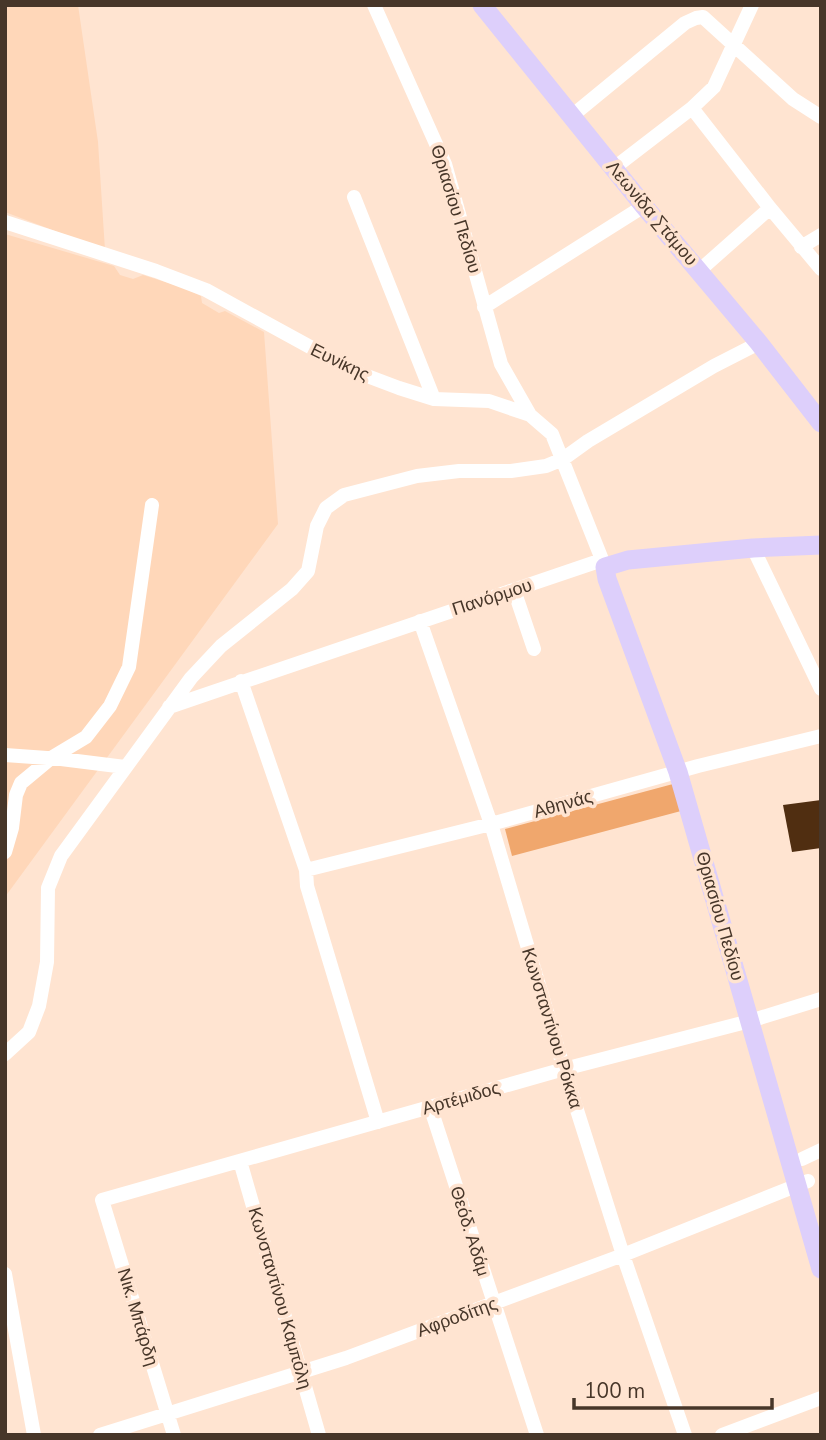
<svg xmlns="http://www.w3.org/2000/svg" width="826" height="1440" viewBox="0 0 826 1440" font-family="'Nunito Sans',sans-serif">
<style>
.built{fill:#ffd7b9}
.green{fill:#f0a76d}
.building{fill:#502e11}
.lines{fill:none;stroke-linecap:round;stroke-linejoin:round}
.minor{stroke:#fff;stroke-width:14}
.major{stroke:#ddcffb;stroke-width:19}
.labels{text-anchor:middle;dominant-baseline:central;stroke-width:7;stroke-linejoin:round;paint-order:stroke}
.street-label{font-size:18px;fill:#473629;stroke:#ffe4d1}
</style>
<rect width="100%" height="100%" fill="#ffe4d1"/>
<path class="built" d="M5,5H78L98,142L105,250L5,212Z
M5,234L114,266L120,275L133,279L143,275L184,288L201,296L202,303L219,313L225,311L264,332L278,524L5,897Z"/>
<path class="green" d="M673,784L681,811L512,856L505,829Z"/>
<path class="building" d="M821,800V848L792,852L783,805Z"/>
<g class="lines">
<path class="minor" d="M374,5L445,164L501,364L530,415
M692,108L770,208L821,269
M573,115L685,23L696,18L703,17L793,99L821,117
M614,168L692,108L714,87L752,5
M354,197L434,399
M5,222L156,271L206,290L354,371L399,388L434,399L489,401L530,415L552,434L605,567
M801,247L821,235
M700,270L770,208
M484,307L644,206
M753,548L821,689
M514,590L534,649
M420,621L491,824L564,1069L623,1255L685,1435
M241,681L306,870L307,886L322,936L378,1122
M169,707L602,560
M5,755L61,759L125,767
M5,852L12,828L16,795L21,783L51,758L86,737L110,706L129,667L152,505
M306,870L491,824L698,766L821,736
M5,1054L29,1032L39,1006L47,962L48,888L61,856L191,678L221,646L292,589L308,571L317,526L326,508L344,495L417,476L459,471H511L546,466L563,459L588,441L714,366L759,343
M430,1106L537,1435
M802,1159L821,1150
M240,1161L319,1435
M5,1274L34,1435
M100,1435L346,1358L623,1255L808,1181
M174,1435L102,1200L564,1069L750,1021L821,999
M722,1435L821,1398"/>
<path class="major" d="M482,5L644,206L759,343L821,423
M821,545L753,548L628,560L605,567L607,579L678,772L821,1269"/>
</g>
<g class="labels">
<g class="street-label">
<text transform="translate(456 209) rotate(73)">Θριασίου Πεδίου</text>
<text transform="translate(652 213) rotate(50)">Λεωνίδα Στάμου</text>
<text transform="translate(340 362) rotate(26)">Ευνίκης</text>
<text transform="translate(492 597) rotate(-18)">Πανόρμου</text>
<text transform="translate(563 804) rotate(-16)">Αθηνάς</text>
<text transform="translate(720 916) rotate(74)">Θριασίου Πεδίου</text>
<text transform="translate(552 1028) rotate(73)">Κωνσταντίνου Ρόκκα</text>
<text transform="translate(461 1098) rotate(-16)">Αρτέμιδος</text>
<text transform="translate(470 1231) rotate(72)">Θεόδ. Αδάμ</text>
<text transform="translate(280 1298) rotate(74)">Κωνσταντίνου Καμπόλη</text>
<text transform="translate(138 1317) rotate(73)">Νικ. Μπάρδη</text>
<text transform="translate(457 1317) rotate(-20)">Αφροδίτης</text>
</g>
</g>
<rect width="826" height="1440" fill="none" stroke="#473629" stroke-width="14"/>
<path d="M574 1398v10h198v-10" fill="none" stroke="#473629" stroke-width="3.5"/>
<text x="584" y="1398" font-size="21" fill="#473629" stroke="#ffe4d1" stroke-width="5" paint-order="stroke">100 m</text>
</svg>
